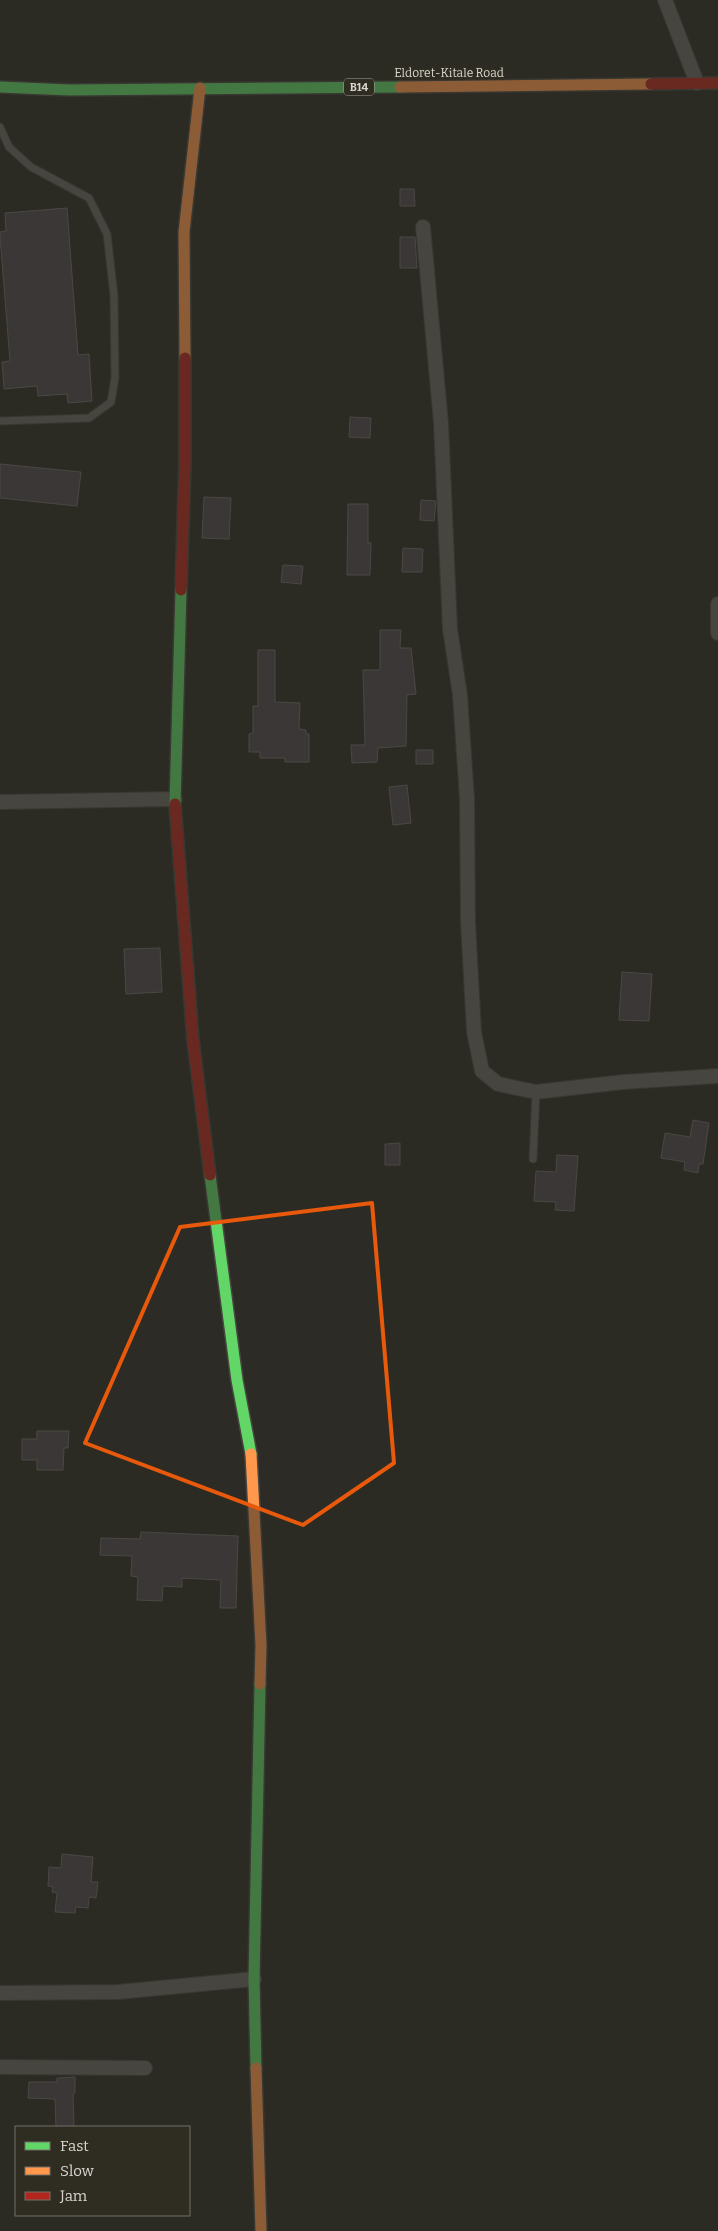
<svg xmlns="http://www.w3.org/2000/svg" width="718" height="2231" viewBox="0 0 718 2231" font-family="Bitter,serif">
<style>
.building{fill:#4f454c;stroke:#6c6a69}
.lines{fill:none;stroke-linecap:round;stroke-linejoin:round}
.lane-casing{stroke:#474641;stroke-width:9}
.street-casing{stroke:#474641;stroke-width:16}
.fast-casing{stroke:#474641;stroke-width:14}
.slow-casing{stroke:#474641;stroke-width:14}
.jam-casing{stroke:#474641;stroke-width:14}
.lane{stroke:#666560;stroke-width:7}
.street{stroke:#666560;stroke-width:14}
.fast{stroke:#63d668;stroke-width:11}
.slow{stroke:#ff974d;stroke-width:11}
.jam{stroke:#b3261e;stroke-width:11}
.marked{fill:none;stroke:#e8590c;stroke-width:4;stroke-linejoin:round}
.labels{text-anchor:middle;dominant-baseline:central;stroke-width:5;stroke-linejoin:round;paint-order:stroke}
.shield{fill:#2f2d22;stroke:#a5a39b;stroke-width:1}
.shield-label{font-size:11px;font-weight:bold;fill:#d8d6cf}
.street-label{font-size:12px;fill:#d8d6cf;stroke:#2f2d22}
</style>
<rect width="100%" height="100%" fill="#2c2b25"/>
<path class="building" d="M400,189H414L415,206H400Z
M67,208L78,355L89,354L92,401L68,403L67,394L38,396L37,386L4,389L2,362L10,361L0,236V232L6,231L5,213Z
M400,237H415L417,268H400Z
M350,417L371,418L370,438L349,437Z
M0,464L81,472L77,506L0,498Z
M204,497L231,498L229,539L202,538Z
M421,500L436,501L434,521L420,520Z
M348,504H368V543H371L370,575H347Z
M403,548L423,549L422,572H402Z
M283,565L303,566L301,584L281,582Z
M380,630H401L400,648H411L416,694L407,695L406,746L378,748L377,762L352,763L351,745H365L363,670H380Z
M258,650H275V702L300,703L299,729L306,730V734H309V762H285V758H260V752H249V734L253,733V706H258Z
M416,750H433V764H416Z
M407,785L411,823L393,825L389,787Z
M160,948L162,992L126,994L124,949Z
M622,972L652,974L649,1021L619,1020Z
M693,1120L709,1123L703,1164H699L698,1173L684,1170L685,1162L661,1158L665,1133L690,1137Z
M400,1143V1165H385V1144Z
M557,1155L578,1156L574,1211L555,1210L556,1202L534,1201L536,1171L556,1172Z
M37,1431H69L68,1448H64L63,1470H37V1460H22V1439H37Z
M141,1532L238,1536L236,1608H220L221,1580L182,1578V1587L163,1586L162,1601L137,1600L138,1577L131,1576L132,1556L100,1555L101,1538L140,1539Z
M62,1854L93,1857L91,1882H98L96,1898L89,1897L88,1908L76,1907L75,1913L55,1912L57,1893L52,1892L53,1887L48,1886L49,1867L61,1868Z
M75,2077V2093L73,2094L74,2127H56L55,2099L28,2098L29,2082H57V2078Z"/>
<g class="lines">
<g class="lane-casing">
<path id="lane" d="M0,127L9,147L31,167L89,198L107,234L114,296L115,378L111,402L89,418L0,421
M533,1159L536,1092"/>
</g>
<g class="street-casing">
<path id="street" d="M665,0L697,83
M423,227L441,423L450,629L460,695L467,799L468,922L474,1032L482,1071L498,1084L536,1092L623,1082L718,1076
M718,604V633
M0,802L175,799
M0,1993L118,1992L254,1979
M0,2067L145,2068"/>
</g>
<g class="fast-casing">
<path id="fast" d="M0,87L69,90L400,87
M175,804L181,590
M210,1175L237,1380L251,1454
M256,2068L254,1979L260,1684"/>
</g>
<g class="slow-casing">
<path id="slow" d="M400,87L651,84
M185,358L184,232L200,88
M251,1454L261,1645L260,1684
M256,2068L261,2231"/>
</g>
<g class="jam-casing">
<path id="jam" d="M651,84L718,83
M181,590L185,462V358
M175,804L193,1040L210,1175"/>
</g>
<use href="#lane" class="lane"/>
<use href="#street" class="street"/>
<use href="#fast" class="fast"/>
<use href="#slow" class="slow"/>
<use href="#jam" class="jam"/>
</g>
<path d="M0 0H718V2231H0ZM372,1203L394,1463L303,1525L85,1443L180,1227Z" fill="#2c2b25" fill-opacity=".55" fill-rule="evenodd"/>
<path class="marked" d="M372,1203L394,1463L303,1525L85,1443L180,1227Z"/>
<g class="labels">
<rect class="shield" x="344" y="78.5" width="30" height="17" rx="4"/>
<g class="shield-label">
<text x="359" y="87">B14</text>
</g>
<g class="street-label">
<text x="449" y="73">Eldoret-Kitale Road</text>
</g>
</g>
<rect x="15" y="2126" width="175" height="90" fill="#2f2d22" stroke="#737167"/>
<rect x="25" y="2142" width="25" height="8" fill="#63d668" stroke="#737167"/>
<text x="60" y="2151" font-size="15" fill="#d8d6cf">Fast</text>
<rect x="25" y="2167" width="25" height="8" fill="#ff974d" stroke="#737167"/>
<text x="60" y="2176" font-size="15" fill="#d8d6cf">Slow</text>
<rect x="25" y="2192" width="25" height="8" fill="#b3261e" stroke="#737167"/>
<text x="60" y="2201" font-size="15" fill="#d8d6cf">Jam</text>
</svg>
